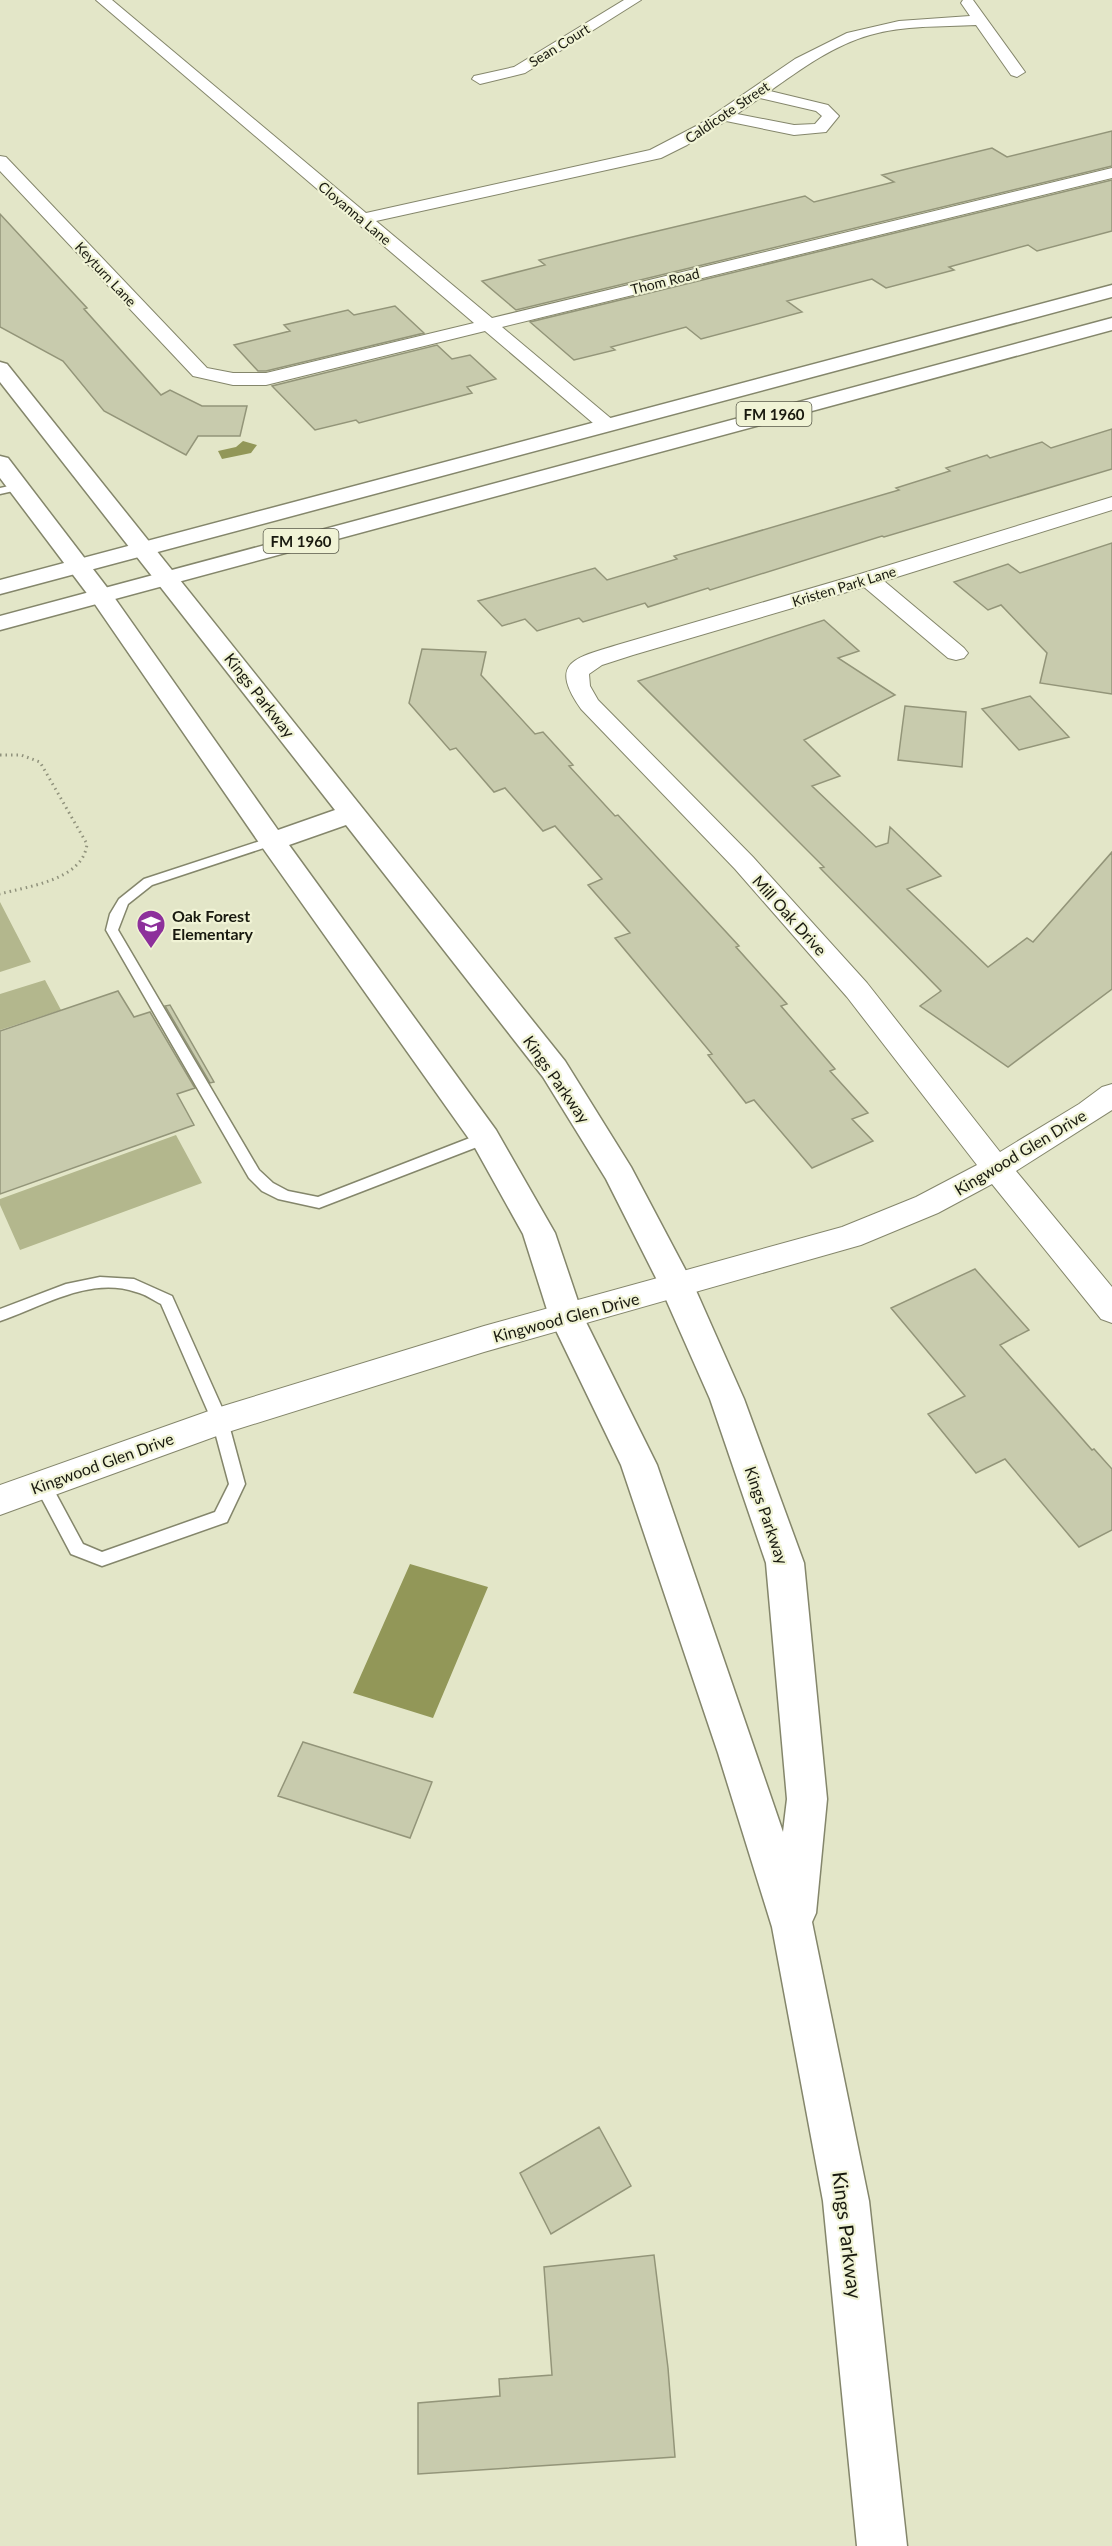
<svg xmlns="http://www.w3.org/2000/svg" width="1112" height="2546" viewBox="0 0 1112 2546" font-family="Lato,sans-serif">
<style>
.green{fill:#b3b78d}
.water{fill:#929758}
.building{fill:#c8cbad;stroke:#939579;stroke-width:1.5}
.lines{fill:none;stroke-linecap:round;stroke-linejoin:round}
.service-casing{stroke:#84866b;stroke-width:3}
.minor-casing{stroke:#84866b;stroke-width:2}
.tertiary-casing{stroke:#84866b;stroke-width:3}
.primary-casing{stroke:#84866b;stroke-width:3}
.path{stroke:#90927c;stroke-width:3;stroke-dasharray:1.5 4;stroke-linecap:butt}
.service{fill:#fff;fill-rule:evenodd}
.minor{fill:#fff;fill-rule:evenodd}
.tertiary{fill:#fff;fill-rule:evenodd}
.primary{fill:#fff;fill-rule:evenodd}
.labels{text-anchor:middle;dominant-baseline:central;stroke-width:4.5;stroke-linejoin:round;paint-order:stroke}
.far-street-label{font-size:14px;fill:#18190f;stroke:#f0f3d5}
.shield{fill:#f0f3d5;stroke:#595a4a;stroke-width:1.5}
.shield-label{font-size:15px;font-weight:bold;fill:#18190f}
.street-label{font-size:16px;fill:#18190f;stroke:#f0f3d5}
.poi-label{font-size:16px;font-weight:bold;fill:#18190f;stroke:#f0f3d5;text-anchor:start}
.near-street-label{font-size:20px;fill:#18190f;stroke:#f0f3d5}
</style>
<rect width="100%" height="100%" fill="#e3e6c8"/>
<path class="green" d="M0,902L31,962L0,972Z
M45,980L61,1010L0,1030V994Z
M176,1135L202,1183L20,1250L0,1205V1199Z"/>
<path class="water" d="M243,441L257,445L251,453L222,459L218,451L236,447Z
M410,1564L488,1587L433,1718L353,1693Z"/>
<path class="building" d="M1112,131V166L516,310L482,281L545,265L539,260L628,238L805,196L814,202L894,182L882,175L992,148L1007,157Z
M1112,180V231L1037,251L1028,245L949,267L954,270L886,288L872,279L787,301L802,312L701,339L686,327L611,347L615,350L574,360L530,322Z
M0,214L87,308L84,309L161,395L170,390L202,406H247L240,436H198L186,455L104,411L63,361L0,327Z
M395,306L424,333L266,371H258L234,345L290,331L284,325L348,310L354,315Z
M437,345L452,359L470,355L496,379L467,387L472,393L359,423L356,420L315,430L272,386Z
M1112,429V469L884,537L882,536L710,590L708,588L648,607L645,603L583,622L579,618L537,631L525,619L502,626L478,601L595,568L607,580L677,559L674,556L899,490L896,488L950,471L946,468L987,455L990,458L1042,442L1051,448Z
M1112,543V694L1040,683L1047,653L1001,605L988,610L954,582L1008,564L1020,573Z
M824,620L859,651L838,658L895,695L804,740L840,776L812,786L876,847L888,843L890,827L941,876L907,889L988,967L1027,938L1033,942L1112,852V989L1008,1067L920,1006L941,991L820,868L824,867L638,681Z
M422,649L486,652L481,675L535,734L543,732L573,765L569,766L615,816L618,815L739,946L736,947L787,1004L781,1006L835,1069L830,1071L868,1113L852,1119L873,1141L812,1168L754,1100L746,1103L708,1055L712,1054L615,938L630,933L588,885L602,879L555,826L543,831L505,788L494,792L456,748L450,750L409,703Z
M1030,696L1069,737L1019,750L982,709Z
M905,706L966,712L962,767L898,760Z
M118,991L134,1017L150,1012L195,1088L177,1094L194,1125L0,1194V1031Z
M170,1005L214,1082L210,1083L165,1006Z
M975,1269L1029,1330L1000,1345L1092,1450L1094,1449L1112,1469V1530L1079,1547L1005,1459L976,1473L928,1414L965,1396L891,1308Z
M303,1742L432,1782L410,1838L278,1796Z
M599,2127L631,2186L551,2234L520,2173Z
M654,2255L668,2368L675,2457L418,2474V2403L500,2396L499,2379L552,2375L544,2267Z"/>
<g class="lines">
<g class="service-casing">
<path id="service" d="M18,484L22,485V489L0,494V488Z
M272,837L278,841L276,844L152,885L128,904L118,930L259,1170L273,1183L288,1191L318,1197L480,1134H490L492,1138L490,1142L319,1208L278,1199L262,1191L249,1178L106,930L110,914L119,899L144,879Z
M100,1277L134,1279L172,1296L228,1421L245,1484L227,1522L102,1566L71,1554L34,1484L36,1479L42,1477L48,1479L83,1544L102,1552L215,1512L229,1484L212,1421L161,1304C153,1300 145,1294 136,1292C89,1276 42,1307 0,1321V1309L66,1284Z"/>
</g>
<g class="minor-casing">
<path id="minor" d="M96,0H112L366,213L650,150L700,124L795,59L847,33L899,21L970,16L961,3L963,0H973L1025,72L1017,77L1011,75L976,25C941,27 904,25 870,35C834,45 801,69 770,91L828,105L839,116L826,132L794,135L726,121L687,145L661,158L376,221L492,318L1112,168V178L502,327L614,421L617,425L614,429H600L485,331L266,385H233L193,376L0,171V156L6,157L207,368L233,373H266L474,323ZM760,98L816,111L822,116L815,124L794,125L737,114Z
M624,0H641L525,73L480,84L472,79L474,76L514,67Z
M1112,497V510L884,581L964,648L968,653L964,658L956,660L948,658L864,587L633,655L602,665L589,674L590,686L598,700L753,857L867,983L1000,1152L1079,1104L1102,1087L1112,1084V1110L1016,1171L1112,1287V1323L1101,1319L992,1184L938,1213L861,1245L484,1352L225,1433L0,1515V1485L220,1407L484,1326L842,1227L916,1197L977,1165L847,997L735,869L581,709C548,662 575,658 617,645L860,574Z"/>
</g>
<g class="tertiary-casing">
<path id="tertiary" d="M0,362L7,364L565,1061L631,1167L694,1286L744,1399L804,1563L827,1799L816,1913L812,1922L869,2201L907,2546H857L823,2201L772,1927L718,1753L621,1465L549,1316L523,1234L474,1146L262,847L92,600L0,478V456L8,458L109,590L278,830L335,810L0,382ZM346,825L543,1077L606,1179L660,1286L710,1399L766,1563L787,1799L783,1832L657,1465L583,1316L555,1233L496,1130L289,845Z"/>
</g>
<g class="primary-casing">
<path id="primary" d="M1112,285V297L0,594V580Z
M1112,318V330L0,630V616Z"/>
</g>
<path class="path" d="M0,755H21L40,762L87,844C83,880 29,886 0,894"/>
<use href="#service" class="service"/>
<use href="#minor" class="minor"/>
<use href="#tertiary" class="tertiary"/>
<use href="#primary" class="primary"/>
</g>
<defs>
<g id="school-pin" transform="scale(1.5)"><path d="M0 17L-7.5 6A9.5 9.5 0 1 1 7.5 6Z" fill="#8d309b" stroke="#f0f3d5"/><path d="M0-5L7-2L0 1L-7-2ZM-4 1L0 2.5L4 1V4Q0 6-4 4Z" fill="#fff"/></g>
</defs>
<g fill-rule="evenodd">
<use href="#school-pin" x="151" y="924"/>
</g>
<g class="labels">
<g class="far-street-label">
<text transform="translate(559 45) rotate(-32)">Sean Court</text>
<text transform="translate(727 112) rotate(-34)">Caldicote Street</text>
<text transform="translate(355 213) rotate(40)">Cloyanna Lane</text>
<text transform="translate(106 274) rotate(47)">Keyturn Lane</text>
<text transform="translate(665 281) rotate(-14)">Thom Road</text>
<text transform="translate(844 586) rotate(-17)">Kristen Park Lane</text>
</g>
<g class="shield">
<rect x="736.5" y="402" width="75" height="24" rx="4.5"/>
<rect x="263.5" y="529" width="75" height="24" rx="4.5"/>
</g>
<g class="shield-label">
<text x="774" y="414">FM 1960</text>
<text x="301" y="541">FM 1960</text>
</g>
<g class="street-label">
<text transform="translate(260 695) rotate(52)">Kings Parkway</text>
<text transform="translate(790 915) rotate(48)">Mill Oak Drive</text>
<text transform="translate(557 1079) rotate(55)">Kings Parkway</text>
<text transform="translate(1020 1152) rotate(-31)">Kingwood Glen Drive</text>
<text transform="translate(566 1317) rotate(-15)">Kingwood Glen Drive</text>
<text transform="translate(102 1463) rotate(-20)">Kingwood Glen Drive</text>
<text transform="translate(767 1515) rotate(71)">Kings Parkway</text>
</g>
<g class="poi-label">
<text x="172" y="915">Oak Forest<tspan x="172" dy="18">Elementary</tspan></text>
</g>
<g class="near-street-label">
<text transform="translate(848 2235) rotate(83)">Kings Parkway</text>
</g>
</g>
</svg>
